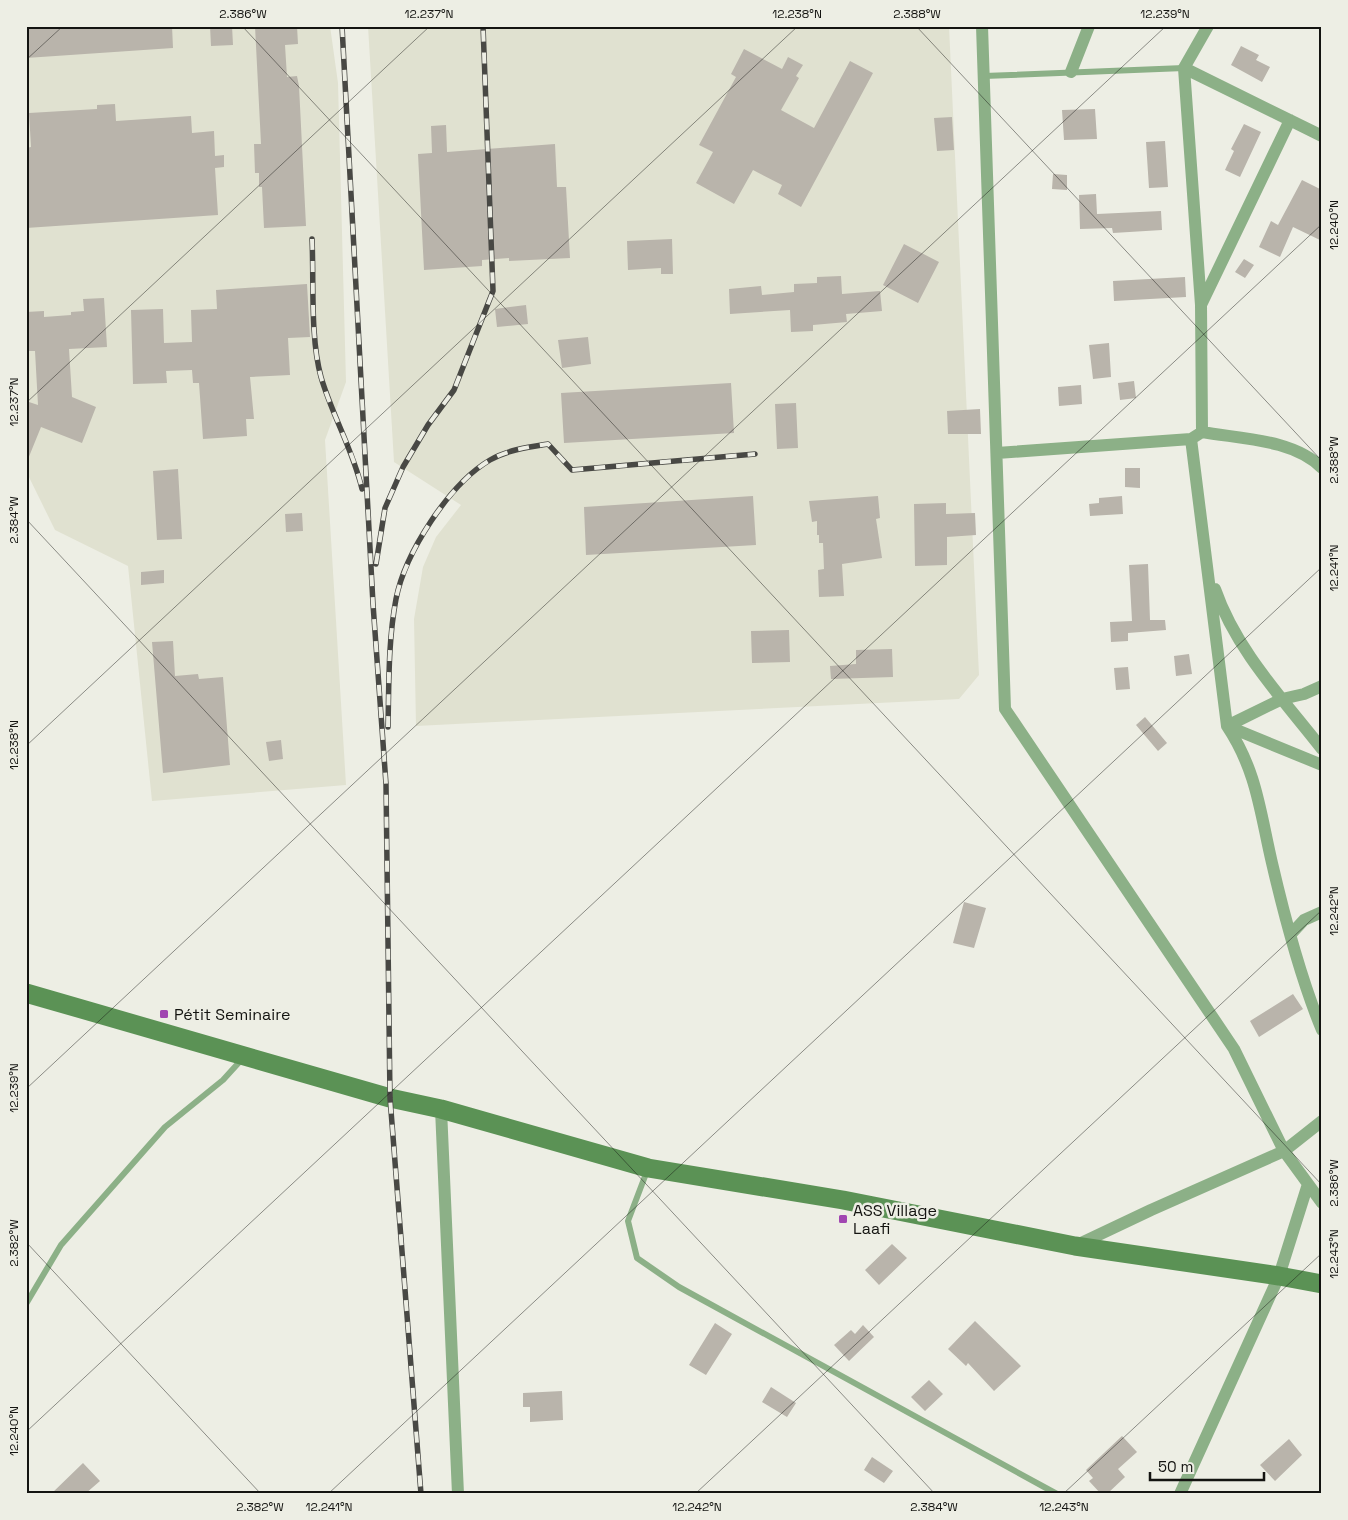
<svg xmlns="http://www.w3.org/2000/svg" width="1348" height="1520" viewBox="0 0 1348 1520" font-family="'Space Grotesk',sans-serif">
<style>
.built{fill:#e0e1d0}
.building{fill:#b9b4ab}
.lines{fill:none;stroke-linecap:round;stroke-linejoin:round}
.lane{stroke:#8cb087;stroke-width:6}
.street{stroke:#8cb087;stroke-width:12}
.secondary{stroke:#5b9255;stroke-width:19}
.rail-casing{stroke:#484844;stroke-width:5.5}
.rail{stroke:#edeee4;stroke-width:4;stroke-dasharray:11;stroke-linecap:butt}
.ticks{fill:none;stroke:#141411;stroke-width:1;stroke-opacity:0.45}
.poi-dot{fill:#a146b1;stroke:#edeee4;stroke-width:2}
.labels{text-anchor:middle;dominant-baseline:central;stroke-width:5;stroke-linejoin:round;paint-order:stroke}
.poi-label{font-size:16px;fill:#141411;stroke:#edeee4;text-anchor:start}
.neatline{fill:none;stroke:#141411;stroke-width:2}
.ticks-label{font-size:12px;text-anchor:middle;fill:#141411}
</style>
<rect width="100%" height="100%" fill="#edeee4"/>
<path class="built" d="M26,26H330L338,83L346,382L325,440L346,785L152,801L128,566L55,530L26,471Z
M368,26H949L979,675L959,699L416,726L414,619L423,567L436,537L461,505L394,462Z"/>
<path class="building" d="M26,26H172L173,48L26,58Z
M210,26H232L233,45L211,46Z
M255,26H297L298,44L285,45L287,77L297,76L299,86L306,226L264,228L262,187H259V173H255L254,144H261Z
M1241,46L1259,55L1256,60L1270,67L1262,82L1231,65Z
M744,49L782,69L788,57L803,65L796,76L799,78L781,110L814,128L850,61L873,73L801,207L778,194L782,185L753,170L734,204L696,183L713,152L699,145L736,77L731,74Z
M115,104L116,121L191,116L192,133L214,131L215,156L224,155V167L215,168L218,215L26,228V148L31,147L29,113L97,109V105Z
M1095,109L1097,139L1064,140L1062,110Z
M952,117L954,150L937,151L934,118Z
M1244,124L1261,132L1240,177L1225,170L1234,151L1231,149Z
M446,125L447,152L555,144L557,187H566L570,258L509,261V258L482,260V266L424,270L418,154L432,153L431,126Z
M1165,141L1168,187L1149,188L1146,142Z
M1053,174L1067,175V190L1052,189Z
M1302,180L1322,190V241L1293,227L1280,257L1259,247L1271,221L1278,225Z
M1096,194L1097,214L1161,211L1162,230L1113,233L1112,228L1080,229L1079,195Z
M672,239L673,274H661V268L628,270L627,241Z
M904,244L939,262L918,303L883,285Z
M1244,259L1254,265L1245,278L1235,272Z
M841,276L842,294L880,291L882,311L846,314L847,322L813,325V331L791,332L790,310L730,314L729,289L761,286L762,295L794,292V284L817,283V277Z
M1185,277L1186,297L1114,301L1113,281Z
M307,284L310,337L288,338L290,375L250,377L254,419H246L247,436L203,439L199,383H193L192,370L166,371L167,383L133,384L131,310L163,309L164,343L192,342L191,310L217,309L216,290Z
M104,298L107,347L69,349L72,397L96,407L82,443L41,427L26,464V401L38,405L35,351H26V312L44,311V317L71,315V312L84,311L83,299Z
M526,305L528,324L497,327L495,309Z
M588,337L591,364L562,368L558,340Z
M1109,343L1111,377L1093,379L1089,345Z
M1134,381L1136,398L1120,400L1118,383Z
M731,383L734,433L564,443L561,393Z
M1081,385L1082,404L1059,406L1058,387Z
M796,403L798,448L777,449L775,404Z
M980,409L981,434H948L947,411Z
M1125,468H1140V488L1125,487Z
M178,469L182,539L157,540L153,471Z
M753,496L756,545L586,555L584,507Z
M878,496L880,518L876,519L882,558L842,564L844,596L819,597L818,570L824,569L823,543H819V535H817V521L812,522L809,501Z
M1122,496L1123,514L1090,516L1089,504L1099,503V498Z
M946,503V514L975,513L976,535L947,537V565L915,566L914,504Z
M302,513L303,531L286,532L285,514Z
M1148,564L1150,620H1165L1166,630L1128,633V641L1111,642L1110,622L1132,621L1129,565Z
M164,570V583L141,585V572Z
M789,630L790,662L752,663L751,631Z
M173,641L175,676L198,674L199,679L223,677L230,765L163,773L152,642Z
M892,649L893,677L831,679L830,666L856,664V650Z
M1189,654L1192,674L1176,676L1174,656Z
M1128,667L1130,689L1116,690L1114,668Z
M1145,717L1167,743L1158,751L1136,725Z
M281,740L283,759L269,761L266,742Z
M964,902L986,908L974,948L953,943Z
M1293,994L1303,1009L1259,1037L1250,1021Z
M892,1244L907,1258L879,1285L865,1270Z
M975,1321L1021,1366L994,1391L968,1363L966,1366L948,1349Z
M715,1323L732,1334L706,1375L689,1365Z
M863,1325L874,1337L849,1361L834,1345L851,1330L855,1334Z
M929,1380L943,1394L925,1411L911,1397Z
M771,1387L796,1403L787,1417L762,1402Z
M562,1391L563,1420L530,1422V1407H523V1393Z
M1122,1436L1137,1452L1118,1469L1125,1477L1107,1494H1101L1089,1481L1093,1478L1086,1470Z
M1289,1439L1302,1455L1275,1481L1260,1465Z
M872,1457L893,1471L884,1483L864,1470Z
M83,1463L100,1481L85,1494H51Z"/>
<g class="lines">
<path class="lane" d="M984,76L1184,68
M647,1171L628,1221L637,1258L679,1287L1057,1494
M26,1304L61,1245L165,1127L223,1080L243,1058"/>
<path class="street" d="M982,26L1005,709L1234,1049L1284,1151L1322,1203
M1208,26L1184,68L1201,305L1202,432L1191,439L1227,726C1257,771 1260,812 1272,863C1285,919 1300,977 1322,1030
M1184,68L1322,136
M1071,72L1089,26
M1201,305L1290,120
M1202,432C1241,439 1293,439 1322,468
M997,453L1191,439
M1215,589C1236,650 1283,699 1322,749
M1227,726L1282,699L1304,694L1322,686
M1227,726L1322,765
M1291,934L1304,920L1322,912
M441,1109L458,1494
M1075,1246L1151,1210L1284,1151L1322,1121
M1180,1494L1279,1276L1308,1184"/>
<path class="secondary" d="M26,993L390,1098L441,1109L648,1168L843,1200L1075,1246L1279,1276L1322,1284"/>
<g class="rail-casing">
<path id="rail" d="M342,26L373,604L386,784L390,1098L421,1494
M312,239C314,281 310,337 321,377C332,415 353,450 362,489
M376,564L385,508L403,467L428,425L454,390L493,291L483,26
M388,727C389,685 388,641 396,599C405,553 449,484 490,460C507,450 529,447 548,444L572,470L755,454"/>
</g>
<use href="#rail" class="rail"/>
</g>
<path class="ticks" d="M242,26L1322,1185M916,26L1322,461M26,60L63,26M26,403L430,26M26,519L935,1494M26,746L798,26M26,1089L1166,26M26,1242L261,1494M26,1432L1322,224M328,1494L1322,567M695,1494L1322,910M1063,1494L1322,1253"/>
<g class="poi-dot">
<rect x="159" y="1009" width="10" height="10" rx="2.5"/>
<rect x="838" y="1214" width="10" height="10" rx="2.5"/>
</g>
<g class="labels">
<g class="poi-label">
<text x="174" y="1014">Pétit Seminaire</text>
<text x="853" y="1210">ASS Village<tspan x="853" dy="18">Laafi</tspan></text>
</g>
</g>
<rect width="1348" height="1520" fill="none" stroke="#edeee4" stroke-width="55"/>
<path d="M1150 1472v8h114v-8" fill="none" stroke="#141411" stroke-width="2.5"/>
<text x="1158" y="1472" font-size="15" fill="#141411" stroke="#edeee4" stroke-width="4" paint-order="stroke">50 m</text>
<rect x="28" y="28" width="1292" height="1464" class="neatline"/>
<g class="ticks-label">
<text x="243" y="18">2.386°W</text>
<text x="429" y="18">12.237°N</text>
<text x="797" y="18">12.238°N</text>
<text x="917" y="18">2.388°W</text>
<text x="1165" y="18">12.239°N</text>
<text transform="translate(1334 225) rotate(-90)" y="4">12.240°N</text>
<text transform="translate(14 402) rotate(-90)" y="4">12.237°N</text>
<text transform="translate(1334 460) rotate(-90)" y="4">2.388°W</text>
<text transform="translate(14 520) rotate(-90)" y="4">2.384°W</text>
<text transform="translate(1334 568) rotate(-90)" y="4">12.241°N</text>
<text transform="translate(14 745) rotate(-90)" y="4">12.238°N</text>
<text transform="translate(1334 911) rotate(-90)" y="4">12.242°N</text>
<text transform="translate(14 1088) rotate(-90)" y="4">12.239°N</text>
<text transform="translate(1334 1183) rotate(-90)" y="4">2.386°W</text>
<text transform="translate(14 1243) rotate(-90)" y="4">2.382°W</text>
<text transform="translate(1334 1254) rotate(-90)" y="4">12.243°N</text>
<text transform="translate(14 1431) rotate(-90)" y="4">12.240°N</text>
<text x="260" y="1511">2.382°W</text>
<text x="329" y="1511">12.241°N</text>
<text x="697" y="1511">12.242°N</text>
<text x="934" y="1511">2.384°W</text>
<text x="1064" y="1511">12.243°N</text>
</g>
</svg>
